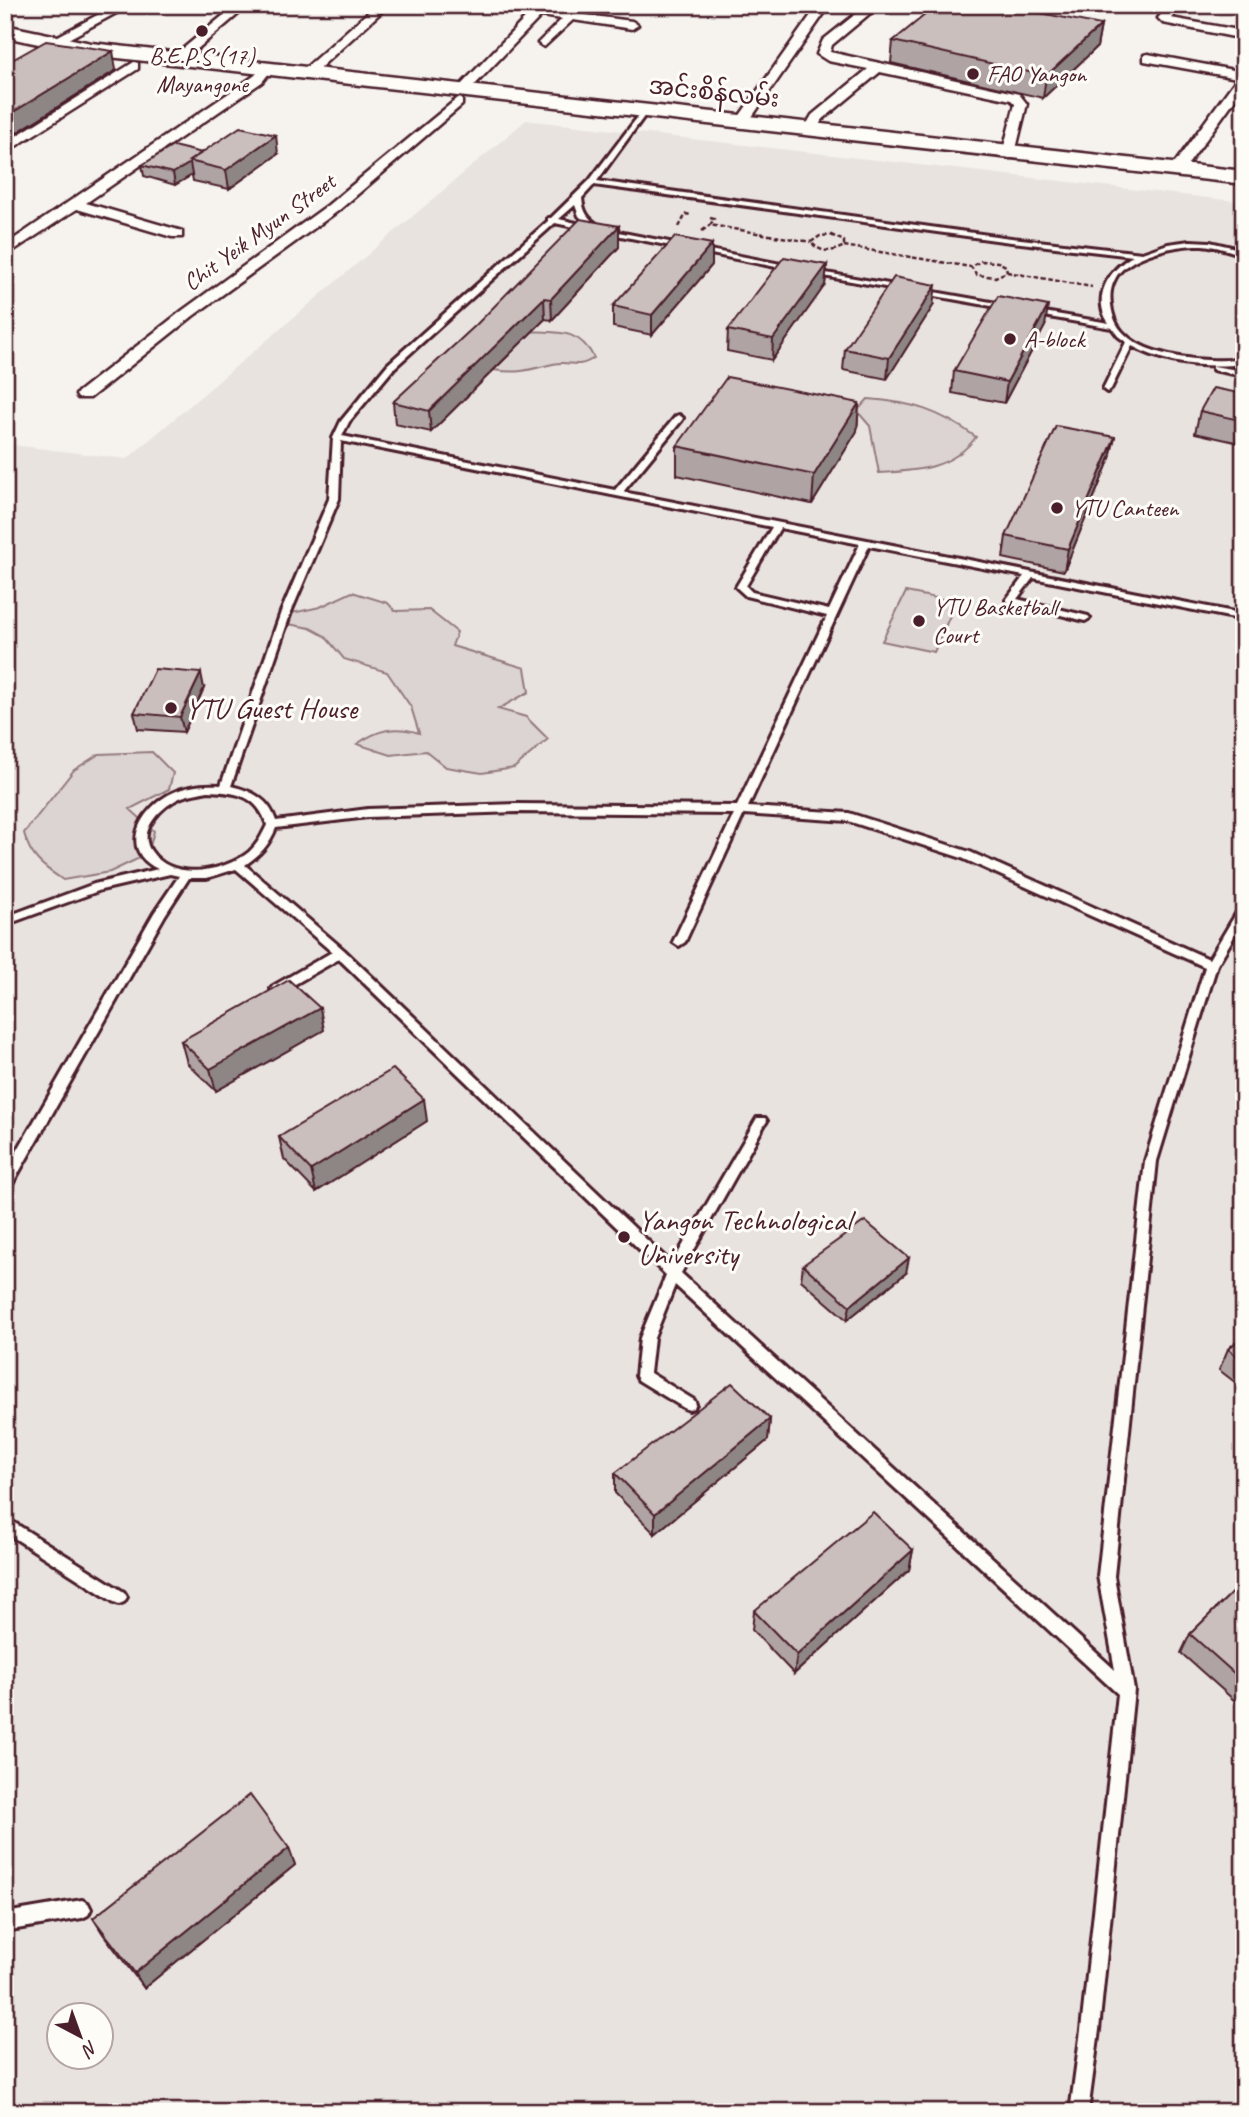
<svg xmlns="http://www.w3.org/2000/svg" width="1249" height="2117" viewBox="0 0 1249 2117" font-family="Caveat,'Noto Sans Myanmar',sans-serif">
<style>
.built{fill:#e9e3e0;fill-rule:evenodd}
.green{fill:#dcd4d2;stroke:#937a7e;stroke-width:2}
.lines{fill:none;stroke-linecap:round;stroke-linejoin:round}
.lane-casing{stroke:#4a1f2b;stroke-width:6}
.street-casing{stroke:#4a1f2b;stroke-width:5}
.primary-casing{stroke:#4a1f2b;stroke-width:5}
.path{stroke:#4a1f2b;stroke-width:2.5;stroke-dasharray:4.5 2.5;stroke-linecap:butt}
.lane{fill:#fdfcf7;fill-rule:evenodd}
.street{fill:#fdfcf7;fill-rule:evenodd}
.primary{fill:#fdfcf7;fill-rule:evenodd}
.wall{fill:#afa4a3;stroke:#4a1f2b;stroke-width:2}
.shaded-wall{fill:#8e8685;stroke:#4a1f2b;stroke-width:2}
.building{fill:#cbbfbe;stroke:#4a1f2b;stroke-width:2}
.poi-dot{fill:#4a1f2b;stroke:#fdfcf7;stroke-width:2.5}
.labels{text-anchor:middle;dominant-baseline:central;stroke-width:6;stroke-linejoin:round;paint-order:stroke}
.far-poi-label{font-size:24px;fill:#4a1f2b;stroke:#fdfcf7;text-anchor:start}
.far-street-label{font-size:24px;fill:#4a1f2b;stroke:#fdfcf7}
.poi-label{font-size:30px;fill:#4a1f2b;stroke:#fdfcf7;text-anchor:start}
</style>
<rect width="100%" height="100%" fill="#f6f3ef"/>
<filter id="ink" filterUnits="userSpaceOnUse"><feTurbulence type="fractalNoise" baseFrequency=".0143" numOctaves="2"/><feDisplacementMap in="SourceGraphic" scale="14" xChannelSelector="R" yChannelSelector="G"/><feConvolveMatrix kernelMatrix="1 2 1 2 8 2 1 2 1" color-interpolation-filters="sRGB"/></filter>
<g filter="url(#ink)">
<path class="built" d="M526,120L1244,202V2112H5V444L127,459ZM60,2016H102V2058H60Z"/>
<path class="green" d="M525,331C555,333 579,327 594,358C576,370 571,360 553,364C527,370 521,374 493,370L509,355Z
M868,399C912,402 940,411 976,437C952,469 917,471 879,473L870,426L857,411Z
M352,592L388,603L395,611L429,610L457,632L452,646L525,668L529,692L498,709L526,717L548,739L514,768L482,773L446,767L426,751L391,755L357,744C377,730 395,725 419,733L411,707L387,672L344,659L325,636L310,628L288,624L292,613L320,607Z
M906,592L956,602L934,652L882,641Z
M152,752L173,773L169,789L130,809L154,831L148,854L110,872L63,880C42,866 30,857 24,833L74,770L99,754Z"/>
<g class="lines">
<g class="lane-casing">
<path id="lane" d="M645,109L648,111L597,181L1003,237L1142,253L1168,244L1190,241L1210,242L1244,250V255C1230,251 1216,246 1202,245C1177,244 1127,255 1115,279C1109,290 1110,300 1112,311C1121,359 1206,363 1244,359V364C1206,368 1167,365 1132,346L1111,389L1107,392L1103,389L1126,342L1118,336L1112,328L1032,314L1028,312L1032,310L1109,323C1091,298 1109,269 1133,256L1003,241L594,185L582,198C583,212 588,219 600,226V230L592,228L588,230L555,223L394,368L349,422L342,436L615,490L676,416L679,415L683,418L682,420L623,492L1244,614V620L1033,578L1017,599L1088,616L1090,618L1085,621L1008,602L1006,600L1024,576L869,546L748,807L849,813L970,852L1209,959L1240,907L1244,906V920L1217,965L1157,1161L1114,1576L1134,1690L1099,2030L1088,2112H1070L1081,2030L1118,1694L675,1285L654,1338L650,1373L694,1400L696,1404L694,1408L689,1410L684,1408L638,1380L636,1376L640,1338L666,1275L339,959L281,992H273L271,989L273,986L332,952L236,869L207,878H189L165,915L10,1188L5,1189V1172L154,913L179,876L170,874L101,890L5,925V917L94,884L158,869C117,850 141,808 172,793C186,786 205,784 221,785L281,612L329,499L333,438L341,421L388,364L548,221V218H551L589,181L643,110ZM575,205L579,216L589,226L559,219ZM341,441L772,527L736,587L746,596L827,616L737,806L517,804L368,809L276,821C269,799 252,791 231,786L291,612L339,499ZM780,528L860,544L829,610L752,592L746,586ZM208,791C236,792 257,795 267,825C262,835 258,844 249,852C224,872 172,882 151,851C136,830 163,805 182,797C190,794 199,793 208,791ZM517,812L734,814L673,942L679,946L685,942L744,814L848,821L962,858L1205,967L1145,1161L1098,1576L1115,1670L681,1273L765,1124L767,1121L765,1118H757L672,1264L344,950L245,865C260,855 269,845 276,828L368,817Z
M603,229L791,266L795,268L791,270L606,233H603Z
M809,270L1008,305L1012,307L1008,309L812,274L808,272Z
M1213,366L1244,371V376L1213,370Z
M5,1517L124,1592L127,1597L124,1602L119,1604L114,1602L5,1532Z
M82,1900L88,1903L91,1909L88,1915L82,1918L5,1931V1913Z"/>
</g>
<g class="street-casing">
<path id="street" d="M116,5H131L57,45L47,42Z
M236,5H249L182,62H174V56Z
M376,5H389L311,76H303V70Z
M538,5H551L547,10L632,21L638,25L632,29L573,20L544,47L538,43L562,19L541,16L467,93H459V87Z
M818,5H830L747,124H737L736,121Z
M867,5H880L832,45L830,52L1019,94L1027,104L1014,157L1009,158L1002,154L1015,104L1011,100L880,72L822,120L815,132H805L804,129L812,115L868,69L828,61L817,54L823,40Z
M1170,5H1183L1171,18L1244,31V39L1163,23L1158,18Z
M1148,54L1244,72V87L1181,174H1171L1169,171L1237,78L1144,61V55Z
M134,62L138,63V69L5,153V143Z
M267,64L273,68L262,82L86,203L182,231V237H172L77,209L5,256V245L254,76Z
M458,98L462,99V105L338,211L193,316L90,398H78L76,395L78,392L183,310L328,205Z"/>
</g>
<g class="primary-casing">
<path id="primary" d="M5,25L91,43L1244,171V184L91,55L5,37Z"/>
</g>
<path class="path" d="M710,218L714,219L710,225L811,242
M679,227L686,214L691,215
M702,231L710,225
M831,235L844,241V246C832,253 820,253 811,242L820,236Z
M844,246L971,267
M981,261L998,262L1006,266L1007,272L995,277L977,275L971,267Z
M1007,272L1092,287"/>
<use href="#lane" class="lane"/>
<use href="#street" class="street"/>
<use href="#primary" class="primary"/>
</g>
<path class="wall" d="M1101,25L1097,47L1043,98L891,63L893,41Z
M202,153L278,154L229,189L193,181L192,175L175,185L144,176L142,165Z
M619,226V247L552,320L545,319L431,432L395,424L393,402Z
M712,265L652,335L613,327V306Z
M827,265L825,285L772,360L727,351L728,330Z
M933,306L887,379L843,370L845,349Z
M1045,326L1004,403L952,393L954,371Z
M1244,394V444L1195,433L1200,411Z
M859,403L857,431L812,504L677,475V446Z
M1110,458L1064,571L1003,558L1006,536Z
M204,688L184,732L138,729L134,713Z
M324,1030L216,1091L187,1063L181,1041Z
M427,1121L316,1192L284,1159L279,1137Z
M803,1265L906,1273L847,1320L801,1280Z
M1244,1335V1389L1219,1370L1228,1349Z
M770,1419L768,1440L655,1534L615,1493V1473Z
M913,1550L909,1570L794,1674L752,1630L754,1611Z
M1244,1581V1709L1181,1653L1190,1634Z
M289,1848L295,1865L144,1988L103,1934L93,1918Z"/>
<path class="shaded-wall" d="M1101,25L1097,47L1043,98L1046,76Z
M113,51L116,70L5,140V117Z
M276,135L278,154L229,189L226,170Z
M190,163L192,175L175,185L173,173Z
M619,226V247L552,320L551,299Z
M712,244V265L652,335V315Z
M827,265L825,285L772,360L773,339Z
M936,285L933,306L887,379L889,358Z
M544,298L545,319L431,432L429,411Z
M1048,306L1045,326L1004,403L1007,382Z
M859,403L857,431L812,504L814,475Z
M1115,437L1110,458L1064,571L1068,549Z
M201,673L204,688L184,732L180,717Z
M320,1008L324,1030L216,1091L210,1069Z
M424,1099L427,1121L316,1192L311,1170Z
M909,1258L906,1273L847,1320L850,1306Z
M770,1419L768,1440L655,1534V1514Z
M913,1550L909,1570L794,1674L797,1655Z
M289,1848L295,1865L144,1988L135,1973Z"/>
<path class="building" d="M937,5H1001L1101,25L1046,76L893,41Z
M46,41L113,51L5,117V64Z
M240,127L276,135L226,170L189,161Z
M173,146L202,153L189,161L190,163L173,173L142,165Z
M580,219L619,226L551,299L544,298L429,411L393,402L476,325Z
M675,237L712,244L652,315L613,306Z
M784,257L827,265L773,339L728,330Z
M894,277L936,285L889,358L845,349Z
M998,296L1048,306L1007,382L954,371Z
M727,377L859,403L814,475L677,446Z
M1213,388L1244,394V421L1200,411Z
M1056,426L1115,437L1068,549L1006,536Z
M155,669L201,673L180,717L134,713Z
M289,980L320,1008L210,1069L181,1041Z
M393,1069L424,1099L311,1170L279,1137Z
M865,1221L909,1258L850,1306L803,1265Z
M1244,1335V1361L1228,1349Z
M732,1383L770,1419L655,1514L615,1473Z
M873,1512L913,1550L797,1655L754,1611Z
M1244,1581V1682L1190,1634Z
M250,1795L289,1848L135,1973L93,1918Z"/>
</g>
<g class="poi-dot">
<circle cx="202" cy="31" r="7"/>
<circle cx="973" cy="74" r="7"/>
<circle cx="1010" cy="339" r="7"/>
<circle cx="1057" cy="508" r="7"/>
<circle cx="919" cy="621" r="7"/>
<circle cx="171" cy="708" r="7"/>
<circle cx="624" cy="1237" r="7"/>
</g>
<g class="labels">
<g class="far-poi-label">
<text x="202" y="56" text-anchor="middle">B.E.P.S (17)<tspan x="202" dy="28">Mayangone</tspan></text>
<text x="987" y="74">FAO Yangon</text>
<text x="1024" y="339">A-block</text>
<text x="1071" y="508">YTU Canteen</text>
<text x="933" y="607">YTU Basketball<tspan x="933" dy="28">Court</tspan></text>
</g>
<g class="far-street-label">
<text transform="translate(714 92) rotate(6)">အင်းစိန်လမ်း</text>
<text transform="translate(259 232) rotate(-36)">Chit Yeik Myun Street</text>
</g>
<g class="poi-label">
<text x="185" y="708">YTU Guest House</text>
<text x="638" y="1220">Yangon Technological<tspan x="638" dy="34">University</tspan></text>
</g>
</g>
<rect width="1249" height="2117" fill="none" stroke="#fdfcf7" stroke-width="28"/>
<rect x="14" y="14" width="1221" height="2089" fill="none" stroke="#4a1f2b" stroke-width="2.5" filter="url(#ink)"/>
<g transform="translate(80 2036) rotate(139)"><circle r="33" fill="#fdfcf7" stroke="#b5a4a5" stroke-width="2"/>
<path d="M0-5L12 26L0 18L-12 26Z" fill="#4a1f2b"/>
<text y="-10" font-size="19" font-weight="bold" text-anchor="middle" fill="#4a1f2b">N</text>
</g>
</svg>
